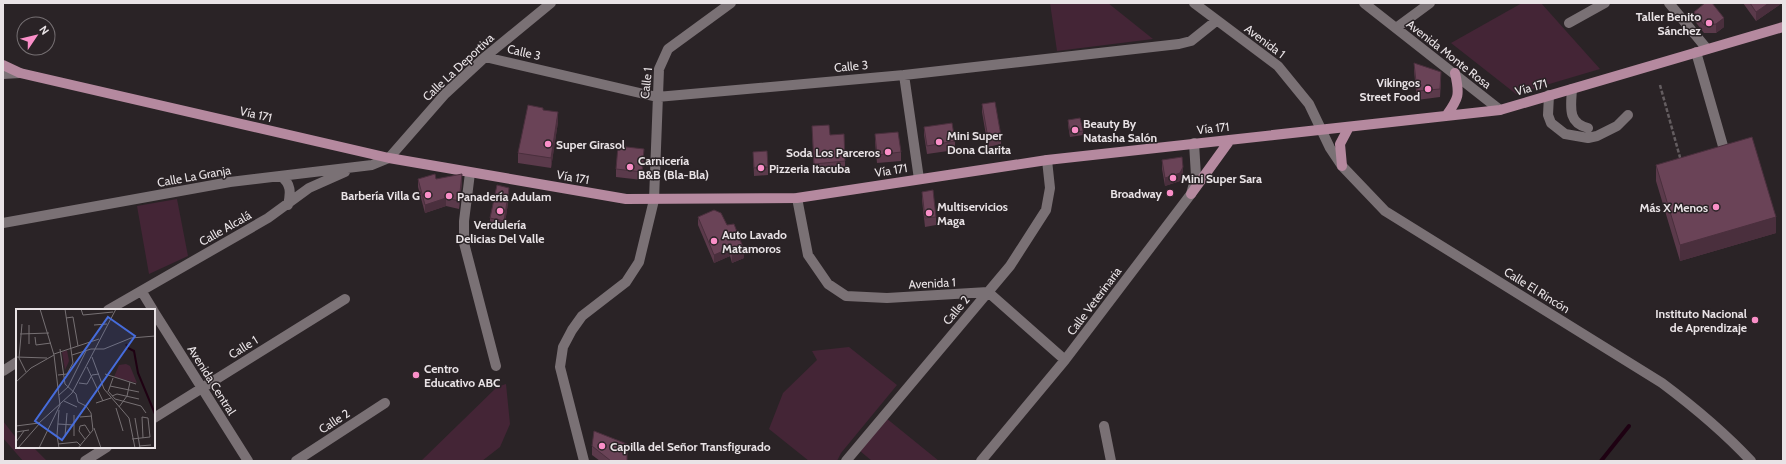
<svg xmlns="http://www.w3.org/2000/svg" width="1786" height="464" viewBox="0 0 1786 464" font-family="Cabin,sans-serif">
<style>
.green{fill:#442536}
.lines{fill:none;stroke-linecap:round;stroke-linejoin:round}
.stream{stroke:#1e0112;stroke-width:4}
.path{stroke:#645d60;stroke-width:2.5;stroke-dasharray:4 2;stroke-linecap:butt}
.minor{stroke:#7a7175;stroke-width:10}
.major{stroke:#b5899f;stroke-width:10}
.wall{fill:#5b3a4b}
.shaded-wall{fill:#4a2f3d}
.building{fill:#6a4357;stroke:#4a2f3d}
.poi-dot{fill:#fa8fc8;stroke:#2a2326;stroke-width:1.5}
.labels{text-anchor:middle;dominant-baseline:central;stroke-width:3;stroke-linejoin:round;paint-order:stroke}
.poi-label{font-size:12px;font-weight:bold;fill:#e9e3e6;stroke:#2a2326;text-anchor:start}
.street-label{font-size:12px;fill:#e9e3e6;stroke:#2a2326}
.inset-river{fill:none;stroke:#1e0112;stroke-width:2}
.inset-road{fill:none;stroke:#767073;stroke-width:1}
.view{fill:#466cdb;fill-opacity:0.15;stroke:#466cdb;stroke-width:2}
.inset-edge{fill:none;stroke:#e9e3e6;stroke-width:2}
</style>
<rect width="100%" height="100%" fill="#2a2326"/>
<path class="green" d="M1050,3H1108L1153,39L1057,51Z
M1522,3H1541L1600,69L1516,94L1451,43Z
M177,199L188,256L149,274L137,206Z
M849,347L897,385L841,453L837,461H809L769,429L783,393L817,360L812,351Z
M506,384L510,424L500,447L482,461H421L497,387Z
M886,418L939,461H872L860,451Z
M3,421L17,439V447H33L47,461H23L3,438Z"/>
<g class="lines">
<path class="stream" d="M1601,461L1629,426"/>
<path class="path" d="M1660,85L1681,161"/>
<path class="minor" d="M1194,3L1278,66L1309,104L1330,148L1342,166L1385,211L1662,383C1694,407 1724,432 1751,461
M1364,3L1500,110
M1669,3L1707,49
M1569,23L1605,3
M1396,28L1430,3
M1696,52L1725,153
M485,57L657,97L904,75L1179,44L1191,41L1216,21
M3,74L20,73
M904,75L919,179
M1572,89C1571,106 1567,123 1588,128
M1549,95L1548,115L1551,123L1565,134L1588,138L1597,136L1617,126L1628,115
M470,173L464,221V243L496,366
M281,176C291,184 291,192 288,205
M797,198L808,255L828,284L846,296L887,298L988,292L1065,360
M3,223L230,182L372,165L389,158L445,94L485,57L551,3
M142,292L153,310
M108,310L268,218L309,188L345,172
M154,312L248,461
M3,371L17,362
M154,418L345,299
M1104,426L1111,461
M85,461L107,447
M296,461L385,403
M584,461L560,367L563,347L572,330L582,316L626,282L639,262L654,200L659,69L668,49L731,3
M846,461L1010,266L1046,210L1050,188L1047,160
M981,461L1065,360L1191,194L1196,176L1194,143"/>
<path class="major" d="M3,65L20,73L389,158L626,199L797,198L1047,160L1500,110L1783,27
M1446,116C1459,98 1460,95 1455,73
M1342,166L1340,144L1349,127
M1191,194L1230,140"/>
</g>
<path class="wall" d="M1743,3H1782L1756,21Z
M1694,12L1724,27L1716,33H1704L1694,20Z
M1414,63L1441,81L1440,97L1417,100L1414,71Z
M982,104L1001,136V144L988,147L982,112Z
M543,110L558,122L551,168L518,163V153Z
M1068,120L1083,131V135L1070,137L1068,125Z
M812,126L845,161V169L814,173Z
M924,127L955,141V150L927,154L924,135Z
M875,134L901,152V161L877,163L875,142Z
M753,152L768,167V175L754,176Z
M644,157L642,180L616,177V169Z
M1162,160L1183,175L1180,181L1165,186L1162,169Z
M1656,165L1776,233L1680,261L1656,181Z
M418,179H436L462,182L459,209L446,206L425,213L418,187Z
M922,192L936,217V225L925,227L922,200Z
M509,196L504,230L490,226V218Z
M698,217L744,258L732,263L730,256L714,263L698,225Z
M592,446L627,461H600L592,455Z"/>
<path class="shaded-wall" d="M1769,3H1782L1756,21V12Z
M1724,18V27L1716,33V24Z
M558,112V122L551,168V158Z
M644,149V157L642,180V172Z
M1183,167V175L1180,181L1165,186V178Z
M462,174V182L459,209V201Z
M509,188V196L504,230V221Z
M446,198V206L425,213V205Z
M1776,217V233L1680,261V245Z
M730,248V256L714,263V255Z
M744,250V258L732,263V254Z"/>
<path class="building" d="M1705,3H1712L1724,18L1716,24L1704,25L1694,12Z
M1750,3H1769L1756,12Z
M1414,63L1441,72L1440,89L1417,91Z
M995,102L1001,136L988,138L982,104Z
M528,105L543,108V110L558,112L551,158L518,153Z
M1080,118L1083,131L1070,133L1068,120Z
M952,123L955,141L927,146L924,127Z
M829,125L830,135L844,134L845,161L814,164L812,126Z
M898,132L901,152L877,155L875,134Z
M1752,137L1776,217L1680,245L1656,165Z
M618,146L644,149L642,172L616,169Z
M767,151L768,167L754,168L753,152Z
M1182,157L1183,167L1180,173L1165,178L1162,160Z
M435,174L436,179L462,174L459,201L446,198L425,205L418,179Z
M497,185L509,188L504,221L490,218Z
M933,190L936,217L925,218L922,192Z
M714,210L721,213L727,225L734,224L744,250L732,254L730,248L714,255L698,217Z
M594,431L627,444V461H611L592,446Z"/>
<g class="poi-dot">
<circle cx="1709" cy="23" r="4"/>
<circle cx="1428" cy="89" r="4"/>
<circle cx="1075" cy="130" r="4"/>
<circle cx="939" cy="142" r="4"/>
<circle cx="548" cy="144" r="4"/>
<circle cx="888" cy="152" r="4"/>
<circle cx="630" cy="167" r="4"/>
<circle cx="761" cy="168" r="4"/>
<circle cx="1173" cy="178" r="4"/>
<circle cx="1170" cy="193" r="4"/>
<circle cx="428" cy="195" r="4"/>
<circle cx="449" cy="196" r="4"/>
<circle cx="1716" cy="207" r="4"/>
<circle cx="500" cy="211" r="4"/>
<circle cx="929" cy="213" r="4"/>
<circle cx="714" cy="241" r="4"/>
<circle cx="1755" cy="320" r="4"/>
<circle cx="416" cy="375" r="4"/>
<circle cx="602" cy="446" r="4"/>
</g>
<g class="labels">
<g class="poi-label">
<text x="1701" y="16" text-anchor="end">Taller Benito<tspan x="1701" dy="14">Sánchez</tspan></text>
<text x="1420" y="82" text-anchor="end">Vikingos<tspan x="1420" dy="14">Street Food</tspan></text>
<text x="1083" y="123">Beauty By<tspan x="1083" dy="14">Natasha Salón</tspan></text>
<text x="947" y="135">Mini Super<tspan x="947" dy="14">Dona Clarita</tspan></text>
<text x="556" y="144">Super Girasol</text>
<text x="880" y="152" text-anchor="end">Soda Los Parceros</text>
<text x="638" y="160">Carnicería<tspan x="638" dy="14">B&amp;B (Bla-Bla)</tspan></text>
<text x="769" y="168">Pizzeria Itacuba</text>
<text x="1181" y="178">Mini Super Sara</text>
<text x="1162" y="193" text-anchor="end">Broadway</text>
<text x="420" y="195" text-anchor="end">Barbería Villa G</text>
<text x="457" y="196">Panadería Adulam</text>
<text x="937" y="206">Multiservicios<tspan x="937" dy="14">Maga</tspan></text>
<text x="1708" y="207" text-anchor="end">Más X Menos</text>
<text x="500" y="224" text-anchor="middle">Verdulería<tspan x="500" dy="14">Delicias Del Valle</tspan></text>
<text x="722" y="234">Auto Lavado<tspan x="722" dy="14">Matamoros</tspan></text>
<text x="1747" y="313" text-anchor="end">Instituto Nacional<tspan x="1747" dy="14">de Aprendizaje</tspan></text>
<text x="424" y="368">Centro<tspan x="424" dy="14">Educativo ABC</tspan></text>
<text x="610" y="446">Capilla del Señor Transfigurado</text>
</g>
<g class="street-label">
<text transform="translate(1265 41) rotate(37)">Avenida 1</text>
<text transform="translate(524 52) rotate(13)">Calle 3</text>
<text transform="translate(1449 54) rotate(38)">Avenida Monte Rosa</text>
<text transform="translate(851 66) rotate(-5)">Calle 3</text>
<text transform="translate(458 67) rotate(-43)">Calle La Deportiva</text>
<text transform="translate(646 83) rotate(-84)">Calle 1</text>
<text transform="translate(1531 87) rotate(-16)">Vía 171</text>
<text transform="translate(256 114) rotate(13)">Vía 171</text>
<text transform="translate(1213 128) rotate(-6)">Vía 171</text>
<text transform="translate(891 170) rotate(-9)">Vía 171</text>
<text transform="translate(194 176) rotate(-10)">Calle La Granja</text>
<text transform="translate(573 177) rotate(10)">Vía 171</text>
<text transform="translate(225 228) rotate(-30)">Calle Alcalá</text>
<text transform="translate(932 283) rotate(-3)">Avenida 1</text>
<text transform="translate(1537 290) rotate(32)">Calle El Rincón</text>
<text transform="translate(1094 301) rotate(-53)">Calle Veterinaria</text>
<text transform="translate(956 310) rotate(-50)">Calle 2</text>
<text transform="translate(243 347) rotate(-32)">Calle 1</text>
<text transform="translate(212 380) rotate(58)">Avenida Central</text>
<text transform="translate(334 421) rotate(-33)">Calle 2</text>
</g>
</g>
<g transform="translate(16 309)">
<rect width="139" height="139" fill="#2a2326"/>
<path d="M51,41L53,52L49,61L46,43ZM110,55L114,57L121,74L98,68L103,56Z" fill="#442536"/>
<path class="inset-river" d="M110,35L112,39L118,42L122,64L139,105"/>
<path class="inset-road" d="M65,0L67,6L97,3M50,9L57,8L62,37M6,15L3,49L10,63M78,16L91,15M4,25L33,24M19,28L20,36L35,34M13,35V16M44,40L49,75L60,85L62,93L70,97L75,104L77,121L62,139M38,45L83,30M56,46L75,40H88L115,29L139,27M0,48L31,49M76,48L88,80L113,109L119,139M71,58L87,92M89,65L120,75M42,66L51,65L57,54L49,0M0,73L15,59L38,46M63,74L71,75L76,66L83,65M94,77L123,83M92,83L97,69M93,83L99,90L125,97L130,104M43,86L52,78L70,42M96,87L101,85L123,90M48,92L61,98M80,94L95,89M103,98L111,87L114,73M100,99L107,122M43,101L41,126L43,139M64,108L76,107M119,109L124,139M42,115L58,116M0,117L23,114L56,84L100,0M78,119L85,139M0,123L13,121M49,127L51,104M58,127V106M127,129L126,108L132,109L134,128M69,130L63,122L64,117L69,116L74,124M116,130L134,128M0,133L8,122M42,135L61,133L65,137M123,137L135,136M2,139L24,114M23,139L44,96L38,46L24,0"/>
<path class="view" d="M92,8L119,27L46,131L19,112Z"/>
<rect width="139" height="139" class="inset-edge"/>
</g>
<rect width="1786" height="464" fill="none" stroke="#e9e3e6" stroke-width="8"/>
<g transform="translate(36 36) rotate(55)"><circle r="19" fill="#2a2326" stroke="#767073"/>
<path d="M0-3L7 15L0 10L-7 15Z" fill="#fa8fc8"/>
<text y="-6" font-size="11" font-weight="bold" text-anchor="middle" fill="#e9e3e6">N</text>
</g>
</svg>
